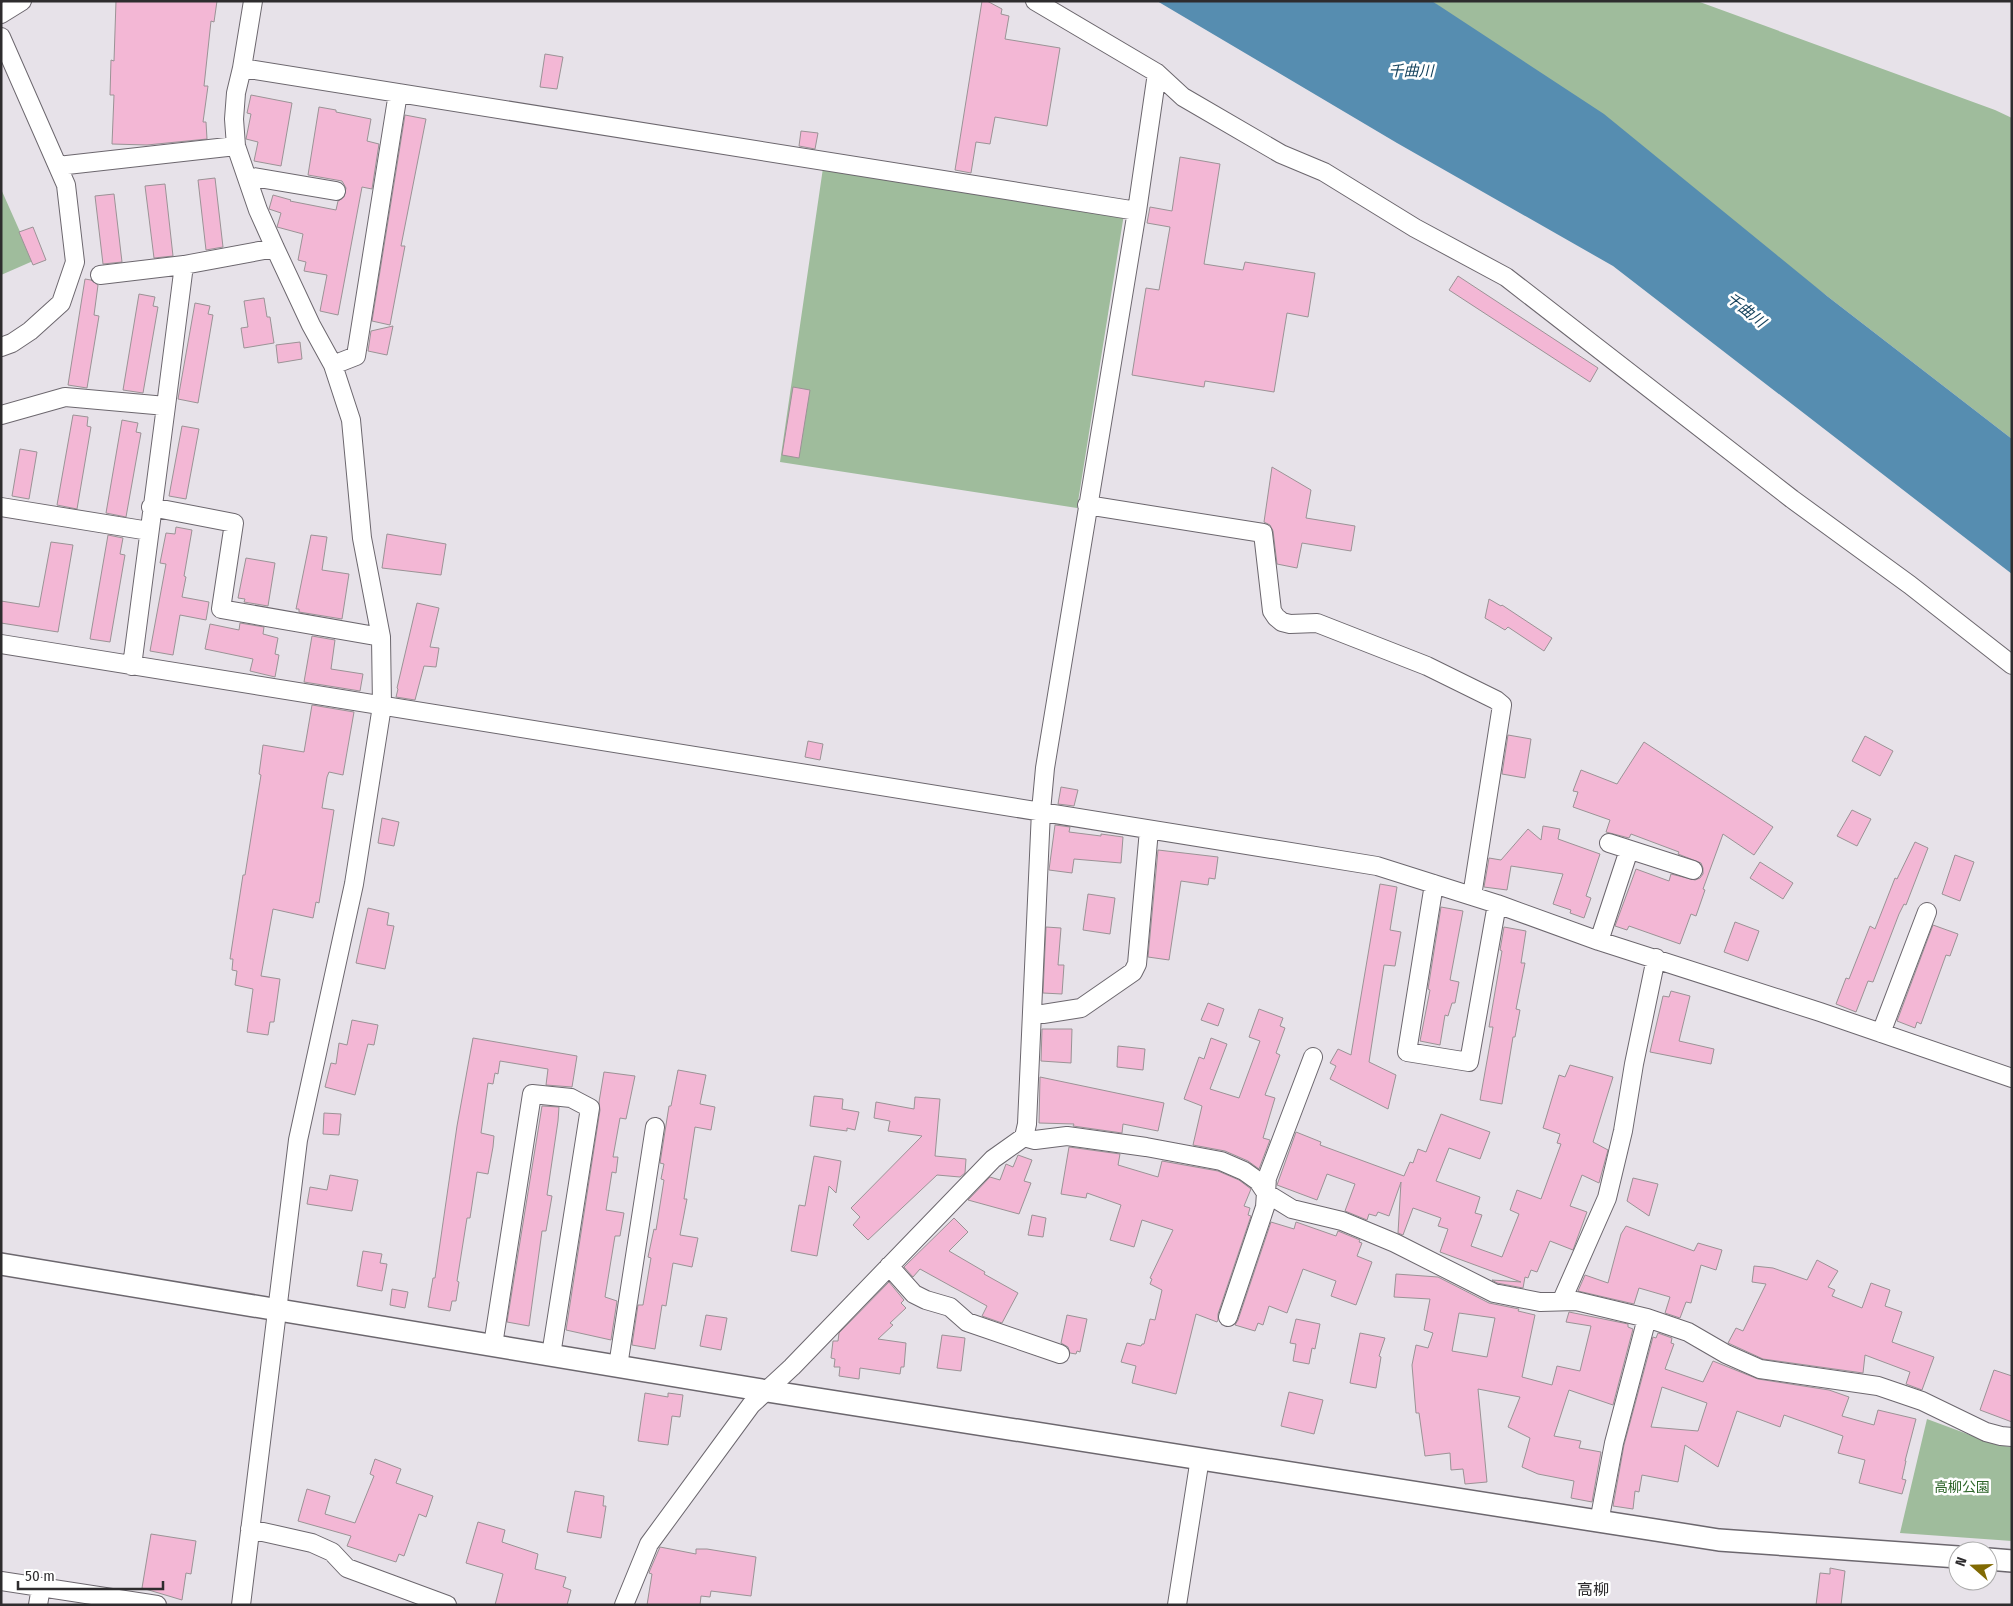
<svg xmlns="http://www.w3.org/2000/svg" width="2013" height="1606" viewBox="0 0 2013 1606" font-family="'Fira Sans Condensed','Noto Sans JP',sans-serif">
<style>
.green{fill:#9fbc9c}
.water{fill:#568db0}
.building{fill:#f3b7d5;stroke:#9b9396;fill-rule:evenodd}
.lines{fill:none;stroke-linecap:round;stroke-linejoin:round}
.minor-casing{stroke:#6c676e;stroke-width:20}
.tertiary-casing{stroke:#6c676e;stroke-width:24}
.minor{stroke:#fff;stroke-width:18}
.tertiary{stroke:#fff;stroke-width:21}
.labels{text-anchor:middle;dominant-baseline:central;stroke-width:5;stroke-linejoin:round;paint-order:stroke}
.park-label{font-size:14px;fill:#2d6529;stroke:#fff}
.water-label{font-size:15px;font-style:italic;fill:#17445e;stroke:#fff}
.quarter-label{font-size:16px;fill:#2e2c2e;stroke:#fff}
</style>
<rect width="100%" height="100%" fill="#e7e2e9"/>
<path class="green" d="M1432,1H1697L1995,110L2012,118V439L1827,296Z
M823,168L1124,214L1077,508L780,462Z
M1,189L33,261L1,275Z
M1927,1419L1997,1445L2012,1447V1541L1900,1533Z"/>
<path class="water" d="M1157,1H1432L1604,114L1827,296L2012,439V574L1613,266L1397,143Z"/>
<path class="building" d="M116,1H217L214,22L211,21L204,86H208L203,122H206L207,139L147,145L112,144L114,95H110L111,60L114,61Z
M982,1H987L1002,9L1001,14L1009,16L1005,39L1060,48L1047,126L995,117L990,144L976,142L971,173L955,170Z
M545,54L563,57L557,89L540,87Z
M251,95L292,103L281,166L254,161L258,142L246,139L251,114L247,113Z
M319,107L336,110V112L371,119L367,141L379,144L372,189L362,187L338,315L320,311L327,275L304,271L306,262L298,260L303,234L277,227L281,213L269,209L273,195L291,200L290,201L336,210L338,201L344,197L346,188L342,181L308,175Z
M405,115L426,119L401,246H405L390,325L372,321Z
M801,131L818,133L815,149L799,146Z
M1180,157L1220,164L1204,264L1243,270L1245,262L1315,273L1308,317L1287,313L1274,392L1205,381L1204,387L1132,375L1146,288L1159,290L1170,227L1147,223L1150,207L1172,211Z
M215,178L223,247L206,250L198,180Z
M165,184L173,256L154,258L145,186Z
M114,194L122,262L103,264L95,196Z
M33,227L46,260L33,265L19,232Z
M1458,276L1598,368L1590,382L1449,290Z
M85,279L91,280L98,285L94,315L99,316L87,388L68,385Z
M139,294L155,297L153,306L158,307L143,393L123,390Z
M264,298L267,317H270L274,343L244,348L241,328L248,327L244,301Z
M195,303L210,306L208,314L213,315L198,403L178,399Z
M393,326L387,355L368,351L371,331Z
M300,342L302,359L278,363L276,345Z
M793,387L810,390L799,458L782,455Z
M73,415L88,417L87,426L91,427L77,509L57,505Z
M122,420L138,423L136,432L141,433L126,517L106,513Z
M182,426L199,429L186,499L169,496Z
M20,449L37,452L29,499L12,496Z
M1272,467L1311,490L1306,518L1355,526L1351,551L1302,543L1297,568L1277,564L1273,531L1270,525L1264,522Z
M176,527L192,530L184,576L186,577L182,597L209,602L206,620L180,615L173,655L150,651L166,564L160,563L166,533L175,534Z
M387,534L446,544L441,575L382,568Z
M108,535L123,538L120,554L125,555L110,642L90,639Z
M311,535L327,537L322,570L349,574L342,619L299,612V609H296Z
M51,542L73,545L58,632L1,623V601L39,607Z
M246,558L275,563L268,606L244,602L245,599L238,598Z
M1489,599L1501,606L1502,605L1552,638L1544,651L1508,627L1505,630L1485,618Z
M417,603L439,608L430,647L439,648L436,667L424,666L415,700L396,697L398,689L397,688Z
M240,623L264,627L263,634L278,638L275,654L279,655L275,677L250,671L253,659L205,649L210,624L239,630Z
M312,636L335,640L331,669L363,674L360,691L304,682Z
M312,705L354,712L343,775L329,772L327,777L322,808L334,810L319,903L316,902L313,918L273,909L261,976L280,979L274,1022H270L268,1035L247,1032L253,989L235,985L237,971L232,970L233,959H230L243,875H245L261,775L259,774L263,745L304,752Z
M1508,735L1531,739L1525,778L1502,774Z
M1865,736L1893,751L1880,776L1852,761Z
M808,741L823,744L820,760L805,757Z
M1644,742L1773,827L1754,855L1723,834L1703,889L1705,890L1696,916L1691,914L1680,944L1629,926L1627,930L1615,926L1636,869L1669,881L1671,874L1695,880L1700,878L1703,874V868L1701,863L1678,854L1679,852L1631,834L1629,838L1606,832L1610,820L1573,807L1578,792L1573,791L1581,770L1617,784Z
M1061,787L1078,790L1074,806L1058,804Z
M1852,810L1871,819L1857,846L1837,836Z
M382,818L399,822L394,846L378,843Z
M1055,825L1070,827L1069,832L1101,836V834L1123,837L1121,863L1074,859L1072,873L1049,870Z
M1543,826L1560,829L1558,839L1600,854L1586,896L1591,898L1584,918L1570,913L1571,910L1553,904L1563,874L1511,866L1507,890L1484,887L1489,858L1501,860L1528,829L1541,840Z
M1915,842L1928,848L1906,905L1904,904L1899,914L1873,982L1868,981L1856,1012L1836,1004L1846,978L1849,979L1870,926L1875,929L1895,878L1897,879Z
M1158,850L1218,857L1215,879L1209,878L1208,885L1181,881L1169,960L1148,957Z
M1955,855L1974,862L1960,901L1942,894Z
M1760,862L1793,883L1783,899L1750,878Z
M1380,884L1397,887L1390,930L1401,932L1395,966L1384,965L1369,1062L1396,1075L1388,1109L1330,1079L1336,1066L1330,1063L1338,1049L1351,1055Z
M1088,894L1115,898L1110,934L1083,930Z
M1441,907L1463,911L1450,980L1459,982L1455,1003H1452L1448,1016L1445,1015L1440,1045L1420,1041L1430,990L1428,989Z
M368,908L389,913L387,925L394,926L385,969L356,963Z
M1735,922L1759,931L1748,961L1724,952Z
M1933,925L1958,934L1950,956L1946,955L1921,1024L1917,1022L1915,1028L1897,1021Z
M1046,927L1061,928L1058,965H1064L1062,994L1043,993Z
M1504,927L1526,931L1521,963H1525L1516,1009L1520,1010L1515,1037H1513L1502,1104L1480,1100L1493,1027H1489L1502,951L1500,950Z
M1671,991L1690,996L1679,1041L1714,1049L1711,1064L1650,1052L1663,996L1669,997Z
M1208,1003L1224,1009L1218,1026L1201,1020Z
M1259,1009L1283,1018L1280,1026L1285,1028L1276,1053L1280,1055L1265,1095L1275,1098L1263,1138L1270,1140L1259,1169L1248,1161L1225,1151L1193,1145L1202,1106L1184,1099L1199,1057L1204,1059L1211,1038L1227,1044L1210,1089L1239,1098L1260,1041L1249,1037Z
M352,1020L378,1025L374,1045L368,1044L355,1095L325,1087L331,1063L336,1064L339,1043L347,1045Z
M1042,1029H1072L1071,1063L1041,1061Z
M473,1038L577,1056L572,1087L546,1085L548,1069L500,1061L498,1074L495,1073L493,1084L488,1083L481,1133L494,1136L493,1147L488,1174L477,1172L470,1218H467L457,1281L459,1282L456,1301H452L450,1311L428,1307L433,1278H435L457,1126Z
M1118,1046L1145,1049L1143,1070L1117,1067Z
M1570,1065L1613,1077L1593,1142L1608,1150L1599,1183L1582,1175L1570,1206L1587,1212L1573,1250L1550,1241L1537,1272L1531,1270L1528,1278L1525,1277L1523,1288L1497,1283L1492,1280L1521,1282L1440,1252L1448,1229L1438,1226L1441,1218L1413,1208L1403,1235L1398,1233L1401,1182L1389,1216L1378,1212L1376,1216L1369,1214L1367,1220L1345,1211L1355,1184L1327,1174L1317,1200L1277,1185L1296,1132L1321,1142L1320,1145L1404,1176L1410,1162L1413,1163L1418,1149L1426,1152L1441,1114L1490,1132L1480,1159L1449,1148L1436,1181L1480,1197L1475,1213L1482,1215L1471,1246L1502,1257L1519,1214L1510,1210L1517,1190L1541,1199L1561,1144L1557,1143L1560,1134L1543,1128L1559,1075L1565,1077Z
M678,1070L706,1075L700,1104L715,1107L711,1130L695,1127L684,1199H687L680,1235L698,1238L692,1267L673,1263L666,1306L662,1305L655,1349L632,1345L638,1305H643L651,1258L648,1257L654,1229L656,1230L664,1180L661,1179L664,1164L660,1163L669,1106H671Z
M604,1072L635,1076L626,1119L620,1118L613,1157H618L616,1173L612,1172L606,1210L624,1213L620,1236H615L605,1297L617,1301L611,1340L566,1330L600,1110L599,1102Z
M1040,1077L1164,1103L1158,1131L1123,1124L1122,1133L1073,1126L1074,1124L1039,1123Z
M814,1096L843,1099L842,1109L859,1112L855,1130L847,1128V1131L810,1126Z
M915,1097L940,1099L935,1156L966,1159L965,1173L960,1177L937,1175L868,1240L853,1225L860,1217L851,1208L922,1136L888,1131L890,1121L874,1118L876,1102L914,1109Z
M542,1106L559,1107L558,1121L547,1195L552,1196L546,1231H542L529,1326L507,1322Z
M324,1113L341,1114L339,1135L323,1134Z
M1069,1147L1120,1154L1118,1165L1158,1177L1162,1161L1218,1171L1239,1180L1251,1189L1244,1206L1250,1208L1248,1215L1251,1216L1218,1314V1320L1217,1322L1196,1314L1176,1394L1132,1383L1136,1366L1121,1362L1127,1343L1141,1346L1142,1344H1144L1150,1319L1155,1320L1162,1290L1150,1284L1152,1279L1150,1278L1173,1230L1142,1220L1134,1247L1110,1240L1121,1205L1087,1193L1086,1198L1061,1194Z
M1018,1155L1032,1160L1024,1181L1031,1183L1019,1214L968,1200L990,1177L1000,1180L1006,1164L1013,1167Z
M814,1156L841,1161L836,1193L829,1186L817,1256L791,1251L799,1205L805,1206Z
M330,1175L358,1180L352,1211L307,1204L310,1187L327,1190Z
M1633,1178L1658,1184L1649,1216L1627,1201Z
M1032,1215L1046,1218L1043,1237L1028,1235Z
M954,1218L968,1232L949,1251L985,1272L984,1274L1018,1293L1002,1323L982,1316L987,1306L920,1269L913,1277L904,1267Z
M1271,1222L1294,1229L1296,1222L1336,1236L1338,1231L1360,1240L1359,1242L1362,1243L1357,1256L1372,1262L1356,1305L1331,1296L1336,1281L1303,1269L1287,1313L1269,1306L1263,1325L1258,1323L1255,1331L1235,1325L1238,1320Z
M1626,1226L1694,1251L1698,1243L1722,1250L1716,1270L1701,1265L1691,1303L1686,1302L1680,1318L1665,1313L1670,1297L1639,1288L1634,1304L1578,1291L1585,1275L1608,1283L1621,1234Z
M363,1251L382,1254L380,1263L387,1264L382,1291L357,1286Z
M1817,1260L1838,1271L1828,1287L1835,1290L1832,1296L1862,1308L1871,1283L1890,1290L1885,1306L1902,1312L1892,1342L1934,1357L1922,1390L1906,1384L1910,1372L1865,1355L1863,1373L1763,1359L1728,1343L1736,1328L1743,1331L1766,1284L1752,1282L1754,1266L1773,1268L1807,1280Z
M1396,1274L1438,1277L1489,1303L1519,1309L1518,1311L1535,1315L1522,1377L1552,1385L1557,1366L1580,1371L1591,1326L1566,1322L1569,1312L1628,1324V1327L1633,1329L1613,1405L1569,1390L1554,1436L1581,1441L1579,1448L1601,1452L1592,1502L1571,1498L1574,1481L1538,1474L1522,1467L1530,1438L1508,1427L1520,1397L1478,1389L1487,1482L1465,1484L1463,1469L1451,1470L1450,1453L1425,1456L1419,1413H1416L1412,1365L1416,1345L1428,1348L1433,1333L1424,1330L1430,1299L1394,1297ZM1459,1313L1495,1318L1487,1357L1452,1351Z
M889,1282L904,1300L901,1303L906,1308L890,1323L893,1325L878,1339L906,1343L904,1367H901L900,1374L860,1368L859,1379L839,1376L840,1367H834L835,1359L831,1358L833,1341H838L839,1333Z
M392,1289L408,1292L405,1308L390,1305Z
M706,1315L727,1318L721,1350L700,1346Z
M1067,1315L1087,1319L1080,1352L1077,1351L1076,1354L1070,1353L1068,1347L1061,1343Z
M1296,1319L1320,1324L1315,1349L1312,1348L1309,1364L1293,1361L1296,1344L1290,1343Z
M1360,1333L1385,1338L1379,1356L1381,1357L1376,1388L1350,1383Z
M1658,1333L1672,1338L1671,1343L1674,1344L1665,1369L1703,1382L1713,1361L1758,1379L1829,1390L1849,1397L1842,1416L1874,1425L1878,1410L1916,1419L1905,1461H1906L1902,1479L1906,1480L1902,1494L1859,1483L1865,1460L1838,1453L1843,1436L1784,1415L1780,1427L1737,1411L1718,1467L1685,1445L1678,1482L1642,1475L1639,1492L1635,1491L1633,1509L1613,1506L1624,1445L1653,1337L1656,1338ZM1662,1387L1707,1403L1698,1431L1651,1427Z
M942,1335L965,1338L961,1371L937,1368Z
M1994,1370L2012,1376V1422L1980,1410Z
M1289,1392L1323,1400L1314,1434L1281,1426Z
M645,1393L668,1397V1393L683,1395L680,1417L672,1416L668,1445L638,1441Z
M375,1459L401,1469L396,1483L433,1496L426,1517L419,1514L404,1556L399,1554L396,1562L347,1546L351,1536L298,1521L307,1489L330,1496L325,1514L355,1523L374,1476L370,1474Z
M575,1491L604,1496L603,1506H606L601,1538L567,1532Z
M478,1522L505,1530L502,1542L538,1554L535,1569L566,1577L563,1587L571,1590L567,1605H495L503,1574L466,1563Z
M151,1534L196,1541L191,1574L186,1573L182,1600L142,1588Z
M660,1547L696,1554V1549H707L756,1557L751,1596L711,1591L710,1597L701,1596L700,1605H647L652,1574L649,1573L650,1570Z
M1830,1568L1845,1571L1841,1605H1816L1820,1573L1830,1574Z"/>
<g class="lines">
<g class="minor-casing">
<path id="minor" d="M1035,1L1157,73L1183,97L1281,154L1324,172L1415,228L1506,277L1792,499L1910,585L2012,665
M1,14L22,1
M1,37L66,185L75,262L61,303L30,331L12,343L1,347
M242,68L1137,211
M58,166L236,146
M247,176L336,191
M100,275L184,265L275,248
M333,365L356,356L398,93
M166,406L184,265
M1,415L65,397L166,406L132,666
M1087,505L1263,533L1272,611L1276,617L1282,622L1290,624L1317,623L1427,666L1496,700L1502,705L1472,896
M1,507L149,531
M151,507L234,523L221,609L381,637
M1,644L1377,866L1497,904L1599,941L1820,1012L2012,1078
M1609,843L1693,870
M1434,884L1407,1052L1469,1062L1497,904
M1599,941L1629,850
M1033,1014H1043L1081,1008L1133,972L1137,964L1149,830
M1881,1033L1927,912
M1024,1137L1027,1124L1041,811L1045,768L1137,211L1157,73
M889,1266L914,1294L926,1300L950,1307L967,1322L1060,1354
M1562,1300L1607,1198L1623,1131L1634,1064L1656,958
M1228,1317L1265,1207L1267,1178L1313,1057
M493,1345L532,1094L571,1098L590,1108L551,1355
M618,1366L655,1127
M1599,1522L1614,1443L1647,1318
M250,1529L312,1543L332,1552L347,1568L447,1605
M1,1581L157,1605
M38,1605L41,1587
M241,1605L298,1140L354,884L382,706L381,637L362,538L351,420L333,365L311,325L275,248L258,210L236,146L234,119L236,93L242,68L253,1
M624,1605L649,1544L751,1405L792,1367L993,1159L1024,1137L1035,1140L1067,1136L1146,1147L1221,1161L1244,1171L1258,1181L1266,1193L1292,1209L1342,1221L1395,1243L1494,1293L1540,1302L1576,1301L1647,1318L1688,1332L1726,1354L1760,1369L1878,1386L1922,1401L1986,1432L2001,1436L2012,1437
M1177,1605L1200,1458"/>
</g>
<g class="tertiary-casing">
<path id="tertiary" d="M1,1264L767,1391L1719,1540L1958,1557
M1988,1559L2012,1561"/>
</g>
<use href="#minor" class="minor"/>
<use href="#tertiary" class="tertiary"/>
</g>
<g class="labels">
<g class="park-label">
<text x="1962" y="1487">高柳公園</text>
</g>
<g class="water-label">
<text x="1411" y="71">千曲川</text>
<text transform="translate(1746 310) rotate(39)">千曲川</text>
</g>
<g class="quarter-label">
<text x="1593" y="1589">高柳</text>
</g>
</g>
<rect width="2013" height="1606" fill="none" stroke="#2e2c2e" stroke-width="5"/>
<g transform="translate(1973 1566) rotate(290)"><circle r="24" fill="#ffffff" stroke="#ababab"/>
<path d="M0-4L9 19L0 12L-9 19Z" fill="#816a03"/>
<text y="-8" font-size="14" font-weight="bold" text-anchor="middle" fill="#2e2c2e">N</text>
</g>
<path d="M18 1581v8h145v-8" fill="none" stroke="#2e2c2e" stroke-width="2.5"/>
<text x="25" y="1581" font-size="15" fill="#2e2c2e" stroke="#ffffff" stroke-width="4" paint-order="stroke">50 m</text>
</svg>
